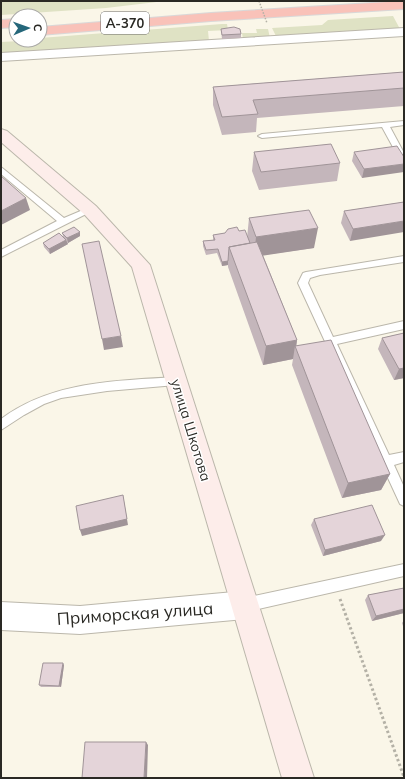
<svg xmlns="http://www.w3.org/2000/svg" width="405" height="779" viewBox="0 0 405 779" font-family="Mulish,sans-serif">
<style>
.green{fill:#dfe2c4}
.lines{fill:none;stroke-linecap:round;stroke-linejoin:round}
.lane-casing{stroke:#bbb7ab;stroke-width:2}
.street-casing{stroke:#bbb7ab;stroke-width:2}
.secondary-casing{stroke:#bbb7ab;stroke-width:2}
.highway-casing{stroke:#d9d8d8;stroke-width:2}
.path{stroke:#b4b1a6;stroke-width:3;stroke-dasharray:2.5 2.5;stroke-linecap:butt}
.lane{fill:#fff;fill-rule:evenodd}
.street{fill:#fff;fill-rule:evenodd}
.secondary{fill:#fdedea;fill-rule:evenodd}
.highway{fill:#f9c2b9;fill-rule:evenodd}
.path-bridge{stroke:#b4b1a6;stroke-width:1.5;stroke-dasharray:1.5 1.5;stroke-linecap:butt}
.wall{fill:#c4b6bb}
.shaded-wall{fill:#a09498}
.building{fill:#e4d4d9;stroke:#a09498}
.labels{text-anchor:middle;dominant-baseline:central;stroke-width:3;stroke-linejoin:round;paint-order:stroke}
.shield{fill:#fff;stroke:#6a6966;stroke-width:1}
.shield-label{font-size:13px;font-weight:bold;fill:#2a2924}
.street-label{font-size:14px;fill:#2a2924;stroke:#fff}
.near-street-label{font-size:17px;fill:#2a2924;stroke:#fff}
</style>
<rect width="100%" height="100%" fill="#faf6e8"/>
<path class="green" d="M1,1H165L106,8L1,15Z
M393,16L400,29L277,38L272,28L322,25L328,20Z
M222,24H227L228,30L208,31L209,41L1,56V42L40,40V38Z
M256,29H268L270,38L243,39L242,33H257Z"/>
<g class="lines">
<g class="lane-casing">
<path id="lane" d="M404,121V125L390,127L404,153V162L400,160L382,127L262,138L258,136L262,134Z
M1,167L64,218L90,207L94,210L1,257V250L57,221L1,174Z
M404,256V262L320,275L310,278L308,283L333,337L404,321V329L337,344L389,455L404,452V462L394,465L404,487V506L400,504L298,283L303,273L306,272Z
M176,377L180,378L181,381L180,384L176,385L107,391L61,398L44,404L24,415L1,430V419C52,381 115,381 176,377Z
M404,564V576L245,612L240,610L238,605L240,600L245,598Z"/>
</g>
<g class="street-casing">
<path id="street" d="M404,28V36L1,61V53Z
M245,591L255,595L259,605L255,615L245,619L80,634L1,630V602L80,606Z"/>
</g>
<g class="secondary-casing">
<path id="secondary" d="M1,129L7,131L96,206L150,265L314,778H282L132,267L84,214L1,142Z"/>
</g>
<g class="highway-casing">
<path id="highway" d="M404,1V9L211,21L40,35V27L211,13Z
M16,19V27L1,28V20Z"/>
</g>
<path class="path" d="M340,599L404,777"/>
<use href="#lane" class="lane"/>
<use href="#street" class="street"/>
<use href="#secondary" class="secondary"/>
<use href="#highway" class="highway"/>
<path class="path-bridge" d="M259,1L267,23"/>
</g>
<path class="wall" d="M221,29L241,34V38L222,39Z
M404,72V106L257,118L256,132L222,135L213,105V87Z
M254,152L340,163L337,181L259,190L252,171Z
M354,152L404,157L362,178L352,161Z
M404,202L350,241L341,223L344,211Z
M249,218L314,248L263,255L297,340L296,346L390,474L381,490L342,498L292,365L293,359L263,365L228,267V265L222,266L217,253L206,255L203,246V241L213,240V235L239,231L247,238Z
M62,233L80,236L68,243L67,241L68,244L50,254L44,247L43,243L63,236Z
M404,333V378L394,380L378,349L382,338Z
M314,519L381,541L323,556L311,525Z
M404,588V613L372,621L365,600L368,595Z
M404,620V629L402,623Z
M64,665L61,687H41L39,685Z"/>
<path class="shaded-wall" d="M404,164V172L362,178L364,169Z
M26,198L30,210L1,225V211Z
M404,221V232L350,241L353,229Z
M318,228L314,248L254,257L256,237Z
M80,232V236L68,243L67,238Z
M66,240L68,244L50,254L49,249Z
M228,261V265L222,266V262Z
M121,336L123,347L104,350L102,339Z
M297,340L296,348L295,346L293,359L263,365L266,346Z
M404,368V378L394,380L399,369Z
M390,474L381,490L342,498L348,483Z
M123,495L128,525L82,536L80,530Z
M385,535L381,541L323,556L325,550Z
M404,609V613L372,621L376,616Z
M63,663L64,665L61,687L59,686Z
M146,742L148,745L147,778H144Z"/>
<path class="building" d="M234,27L240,29L241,34L222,35L221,29Z
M404,72V88L253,100L258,114L222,117L213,87Z
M331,144L340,163L261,172L254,152Z
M397,146L404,157V164L364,169L354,152Z
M1,176L26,198L1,211Z
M404,202V221L353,229L344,211Z
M309,210L318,228L256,237L249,218Z
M74,227L80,232L67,238L62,233Z
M237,227L239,231L245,230L250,243L229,247L228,261L222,262L218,249L206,250L203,241L215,240L213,235L225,233L228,229Z
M59,233L66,240L49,249L43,243Z
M99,241L121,336L102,339L82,244Z
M257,242L297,340L266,346L229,247Z
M404,333V368L399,369L382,338Z
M331,340L390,474L348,483L295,346Z
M123,495L127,519L80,530L76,506Z
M372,505L385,535L325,550L314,519Z
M404,588V609L376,616L368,595Z
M43,663H63L59,686L39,685Z
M85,742H146L144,778H82Z"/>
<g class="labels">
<rect class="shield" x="101" y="12" width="48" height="22" rx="3"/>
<g class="shield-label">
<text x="125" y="23">А-370</text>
</g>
<g class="street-label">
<text transform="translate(191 430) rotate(73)">улица Шкотова</text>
</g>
<g class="near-street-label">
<text transform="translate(135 613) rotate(-4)">Приморская улица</text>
</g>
</g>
<rect width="405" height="779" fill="none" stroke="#2a2924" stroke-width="4"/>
<g transform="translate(28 28) rotate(88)"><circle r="19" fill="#ffffff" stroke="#aaa9a7"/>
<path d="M0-3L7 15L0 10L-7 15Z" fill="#25677a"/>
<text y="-6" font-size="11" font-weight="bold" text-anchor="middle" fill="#2a2924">С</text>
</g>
</svg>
